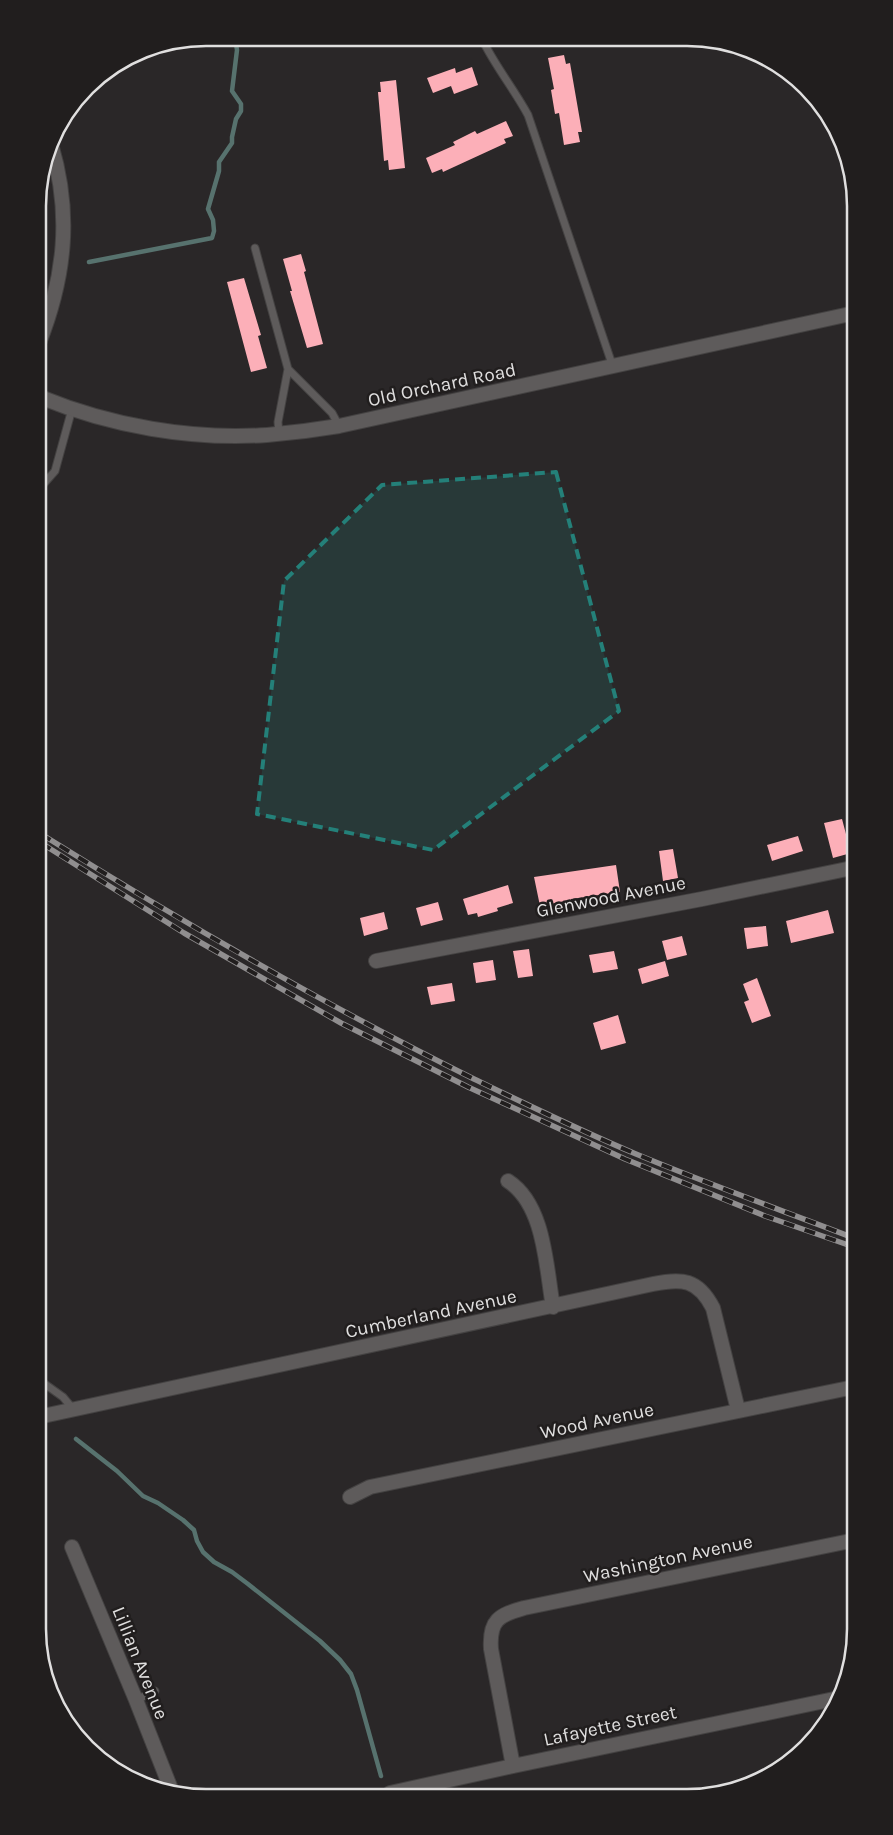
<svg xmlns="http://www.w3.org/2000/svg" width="893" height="1835" viewBox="0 0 893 1835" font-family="Karla,sans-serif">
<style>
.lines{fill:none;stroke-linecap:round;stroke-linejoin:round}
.stream{stroke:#57726e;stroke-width:4.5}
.building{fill:#fcafb8}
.service-casing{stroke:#444242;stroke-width:9}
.minor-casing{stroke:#444242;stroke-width:16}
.tertiary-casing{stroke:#444242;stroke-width:16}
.service{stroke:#5e5b5b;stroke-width:7}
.minor{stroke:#5e5b5b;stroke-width:14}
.tertiary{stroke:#5e5b5b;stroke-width:14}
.rail-casing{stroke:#908e8f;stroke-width:5.5}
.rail{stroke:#211e1e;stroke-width:4;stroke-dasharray:11;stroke-linecap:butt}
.marked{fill:#248079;fill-opacity:0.2;stroke:#248079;stroke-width:4;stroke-dasharray:10 6;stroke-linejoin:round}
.labels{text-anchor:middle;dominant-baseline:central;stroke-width:5;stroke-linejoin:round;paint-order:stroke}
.street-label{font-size:19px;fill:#e0dfdf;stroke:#211e1e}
.rim{fill:none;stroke:#e0dfdf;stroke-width:2.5}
</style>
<rect width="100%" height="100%" fill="#2a2728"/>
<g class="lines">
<path class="stream" d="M89,262L212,238L214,231L213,220L208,209L219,171V162L232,143V137L236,119L241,111V104L232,91L237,50L235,38
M76,1439L117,1471L143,1496L158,1503L183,1520L194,1530L197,1541L203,1552L214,1562L232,1572L248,1584L320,1641L340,1660L351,1674L357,1690L381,1776"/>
</g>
<path class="building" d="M564,55L566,64L570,63L582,132H578L580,142L564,145L559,113L555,114L551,90L554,89L548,58Z
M472,67L478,85L454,94L451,86L433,93L427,78L455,68L456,73Z
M396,80L405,168L389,170L388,160L384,161L378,92H381L380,82Z
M506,121L513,136L504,139L506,143L443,172L442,169L432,173L426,158L455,145L453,142L475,131L477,134Z
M301,254L306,271L304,272L323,344L307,348L290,291H292L283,259Z
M244,278L261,335L258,336L267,368L251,372L227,282Z
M842,819L851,853L833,858L824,823Z
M798,836L803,851L772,861L767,845Z
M673,849L678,878L663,881L659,851Z
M616,865L620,892L571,899V900L540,906L534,877Z
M508,885L513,903L497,908L498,911L478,917L477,913L468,915L463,899Z
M438,902L443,920L421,926L416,908Z
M828,910L834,933L791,943L786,921Z
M384,912L388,929L364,936L360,918Z
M766,926L768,946L747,949L744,928Z
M682,936L687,955L667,960L662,941Z
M529,949L533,976L518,978L513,951Z
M614,951L618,969L593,973L589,955Z
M493,960L496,980L476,983L473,963Z
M665,961L669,976L642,984L638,969Z
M757,978L771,1016L752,1023L744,1002L749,1000L743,984Z
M452,983L455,1001L431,1005L427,987Z
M618,1015L626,1043L601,1050L593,1023Z"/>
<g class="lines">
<g class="service-casing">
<path id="service" d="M482,39C495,66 514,89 528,115L613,367
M255,248L288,369L332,413L339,426
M279,434L278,422L288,369
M40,488L55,471L72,409
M40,569L42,585L41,646
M42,1382L63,1397L73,1409
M136,1700L155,1691"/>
</g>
<g class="minor-casing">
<path id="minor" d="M39,343C65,277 72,214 51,144
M376,961L702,899L852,868
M508,1181C545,1205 546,1267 553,1307
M43,1416L653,1284C682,1278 698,1279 713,1308L738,1410
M350,1497L370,1487L854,1387
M72,1547L136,1700L173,1794
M513,1766L491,1649C489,1620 499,1615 524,1608L855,1540
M390,1793L513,1766L839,1698"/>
</g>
<g class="tertiary-casing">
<path id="tertiary" d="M40,397C111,426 190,440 267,435C291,433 315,430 339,426L850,314"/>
</g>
<use href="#service" class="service"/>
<use href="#minor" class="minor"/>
<use href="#tertiary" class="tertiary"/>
<g class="rail-casing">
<path id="rail" d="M41,834C182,922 325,1005 474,1079C528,1105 581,1131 636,1154C708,1184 781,1210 854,1238
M41,843L184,933L341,1023L468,1087L625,1159L765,1216L854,1247"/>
</g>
<use href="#rail" class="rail"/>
</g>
<path class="marked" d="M556,472L619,711L433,850L257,814L284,581L382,485Z"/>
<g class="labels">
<g class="street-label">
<text transform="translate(442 385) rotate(-12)">Old Orchard Road</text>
<text transform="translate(611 897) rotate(-11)">Glenwood Avenue</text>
<text transform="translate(431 1314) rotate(-12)">Cumberland Avenue</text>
<text transform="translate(597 1421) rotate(-12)">Wood Avenue</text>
<text transform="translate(668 1559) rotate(-12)">Washington Avenue</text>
<text transform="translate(140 1663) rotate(68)">Lillian Avenue</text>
<text transform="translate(610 1726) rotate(-12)">Lafayette Street</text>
</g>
</g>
<path d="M0 0H893V1835H0ZM206 46H687A160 160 0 0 1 847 206V1629A160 160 0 0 1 687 1789H206A160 160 0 0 1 46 1629V206A160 160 0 0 1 206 46Z" fill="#211e1e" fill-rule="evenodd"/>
<path class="rim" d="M206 46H687A160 160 0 0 1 847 206V1629A160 160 0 0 1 687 1789H206A160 160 0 0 1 46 1629V206A160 160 0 0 1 206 46Z"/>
</svg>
